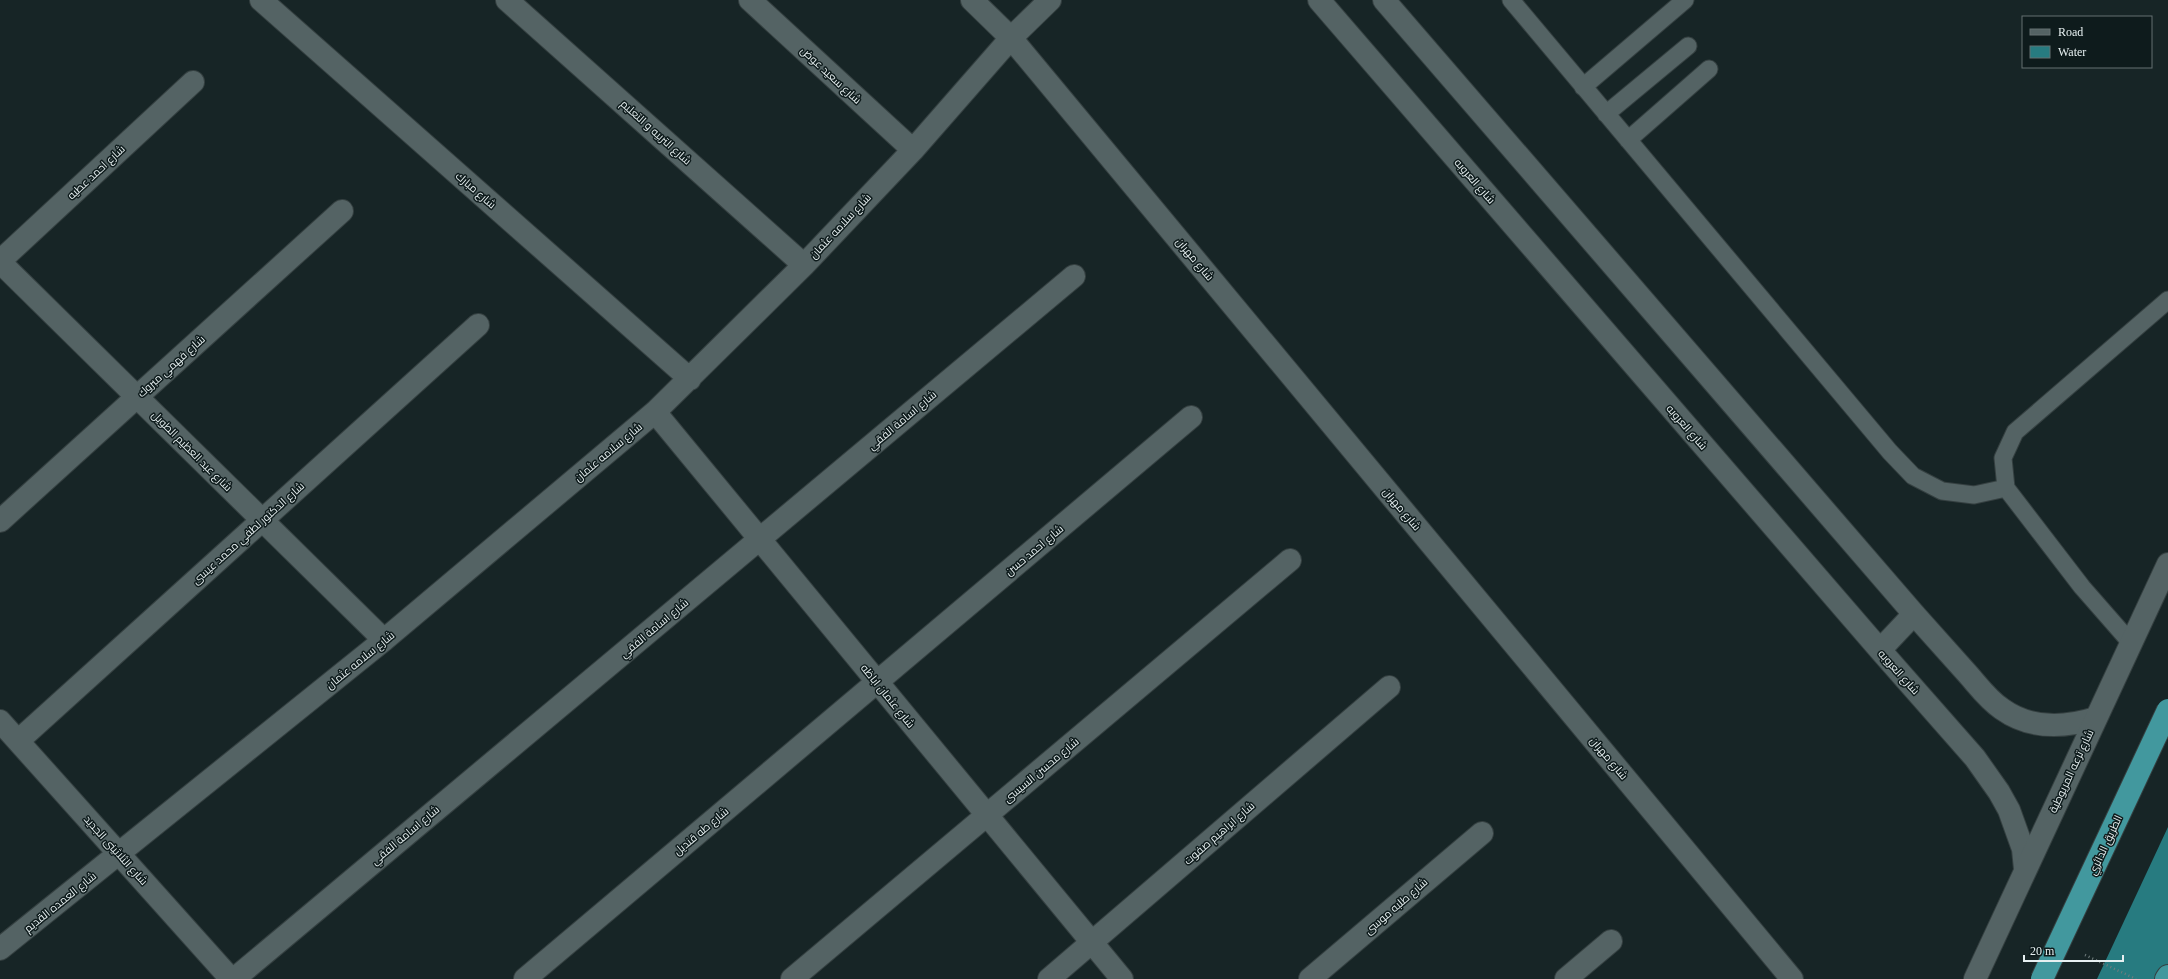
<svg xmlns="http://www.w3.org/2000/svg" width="2168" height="979" viewBox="0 0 2168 979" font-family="'Times New Roman',Cairo,serif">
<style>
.water{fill:#277b80}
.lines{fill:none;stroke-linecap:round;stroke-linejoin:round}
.service-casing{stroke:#354041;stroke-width:19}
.minor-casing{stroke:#354041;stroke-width:24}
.tertiary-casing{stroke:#354041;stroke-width:24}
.secondary-casing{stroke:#354041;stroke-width:24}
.motorway-casing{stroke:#354041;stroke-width:24}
.path{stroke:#717d7e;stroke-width:2.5;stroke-dasharray:1 3;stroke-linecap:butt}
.service{stroke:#546364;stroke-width:17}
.minor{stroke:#546364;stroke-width:22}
.tertiary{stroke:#546364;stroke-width:22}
.secondary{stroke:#546364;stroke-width:22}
.motorway{stroke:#42989e;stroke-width:22}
.motorway-bridge-casing{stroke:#354041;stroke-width:24;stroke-linecap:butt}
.motorway-bridge{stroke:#42989e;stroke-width:22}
.labels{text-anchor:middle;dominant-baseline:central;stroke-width:3;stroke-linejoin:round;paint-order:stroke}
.street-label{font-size:11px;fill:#e7f0f1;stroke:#0e1b1c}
</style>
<rect width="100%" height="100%" fill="#172526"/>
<path class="water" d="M2168,827V979H2097Z"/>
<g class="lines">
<g class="service-casing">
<path id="service" d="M1511,0L1890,452L1913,476L1942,491L1974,495L2006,488
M1583,87L1685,0
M1606,114L1688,46
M1628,140L1709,69
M2131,643L2082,587L2006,488L2003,458L2015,432L2168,300"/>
</g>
<g class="minor-casing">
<path id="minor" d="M261,0L690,379
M507,0L804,265
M750,0L913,150
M972,0L1011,38L1792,979
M0,261L193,82
M0,262L384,640
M655,412L1122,979
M0,521L342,211
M0,721L231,979
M18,741L478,325
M0,949L384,640L655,412L804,265L913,150L1011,38L1050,0
M234,979L1074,276
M525,979L1191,417
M792,979L1290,560
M1049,979L1389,687
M1310,979L1482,833
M1566,979L1611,941"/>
</g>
<g class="tertiary-casing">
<path id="tertiary" d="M1319,0L1880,650L1975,758L1999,792L2009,810L2023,849L2025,869
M1384,0L1914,614C1931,633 1948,652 1965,671C1977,684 1987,699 2002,709C2030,729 2064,728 2096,718
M1880,650L1914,614"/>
</g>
<g class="secondary-casing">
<path id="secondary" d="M1975,979L2168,564"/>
</g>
<g class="motorway-casing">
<path id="motorway" d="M2166,979L2168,976"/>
</g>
<path class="path" d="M2085,955L2136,979"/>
<use href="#service" class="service"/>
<use href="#minor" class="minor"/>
<use href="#tertiary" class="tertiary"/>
<use href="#secondary" class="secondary"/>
<use href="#motorway" class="motorway"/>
<g class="motorway-bridge-casing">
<path id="motorway-bridge" d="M2042,979L2168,710"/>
</g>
<use href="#motorway-bridge" class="motorway-bridge"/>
</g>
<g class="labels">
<g class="street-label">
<text transform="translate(831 75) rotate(43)">شارع سعيد عوض</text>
<text transform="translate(656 132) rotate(42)">شارع التربيه و التعليم</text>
<text transform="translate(96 172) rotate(-43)">شارع احمد عطيه</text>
<text transform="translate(1475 181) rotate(49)">شارع العروبه</text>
<text transform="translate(476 190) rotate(41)">شارع مبارك</text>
<text transform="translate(840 226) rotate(-47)">شارع سلامه عثمان</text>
<text transform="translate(1195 259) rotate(50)">شارع مهران</text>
<text transform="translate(171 366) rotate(-42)">شارع فهمي مبروك</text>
<text transform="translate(902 420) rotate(-40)">شارع اسامة الفقي</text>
<text transform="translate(1687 427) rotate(49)">شارع العروبه</text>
<text transform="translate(192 451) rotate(45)">شارع عبد العظيم الطويل</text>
<text transform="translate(608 452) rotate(-40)">شارع سلامه عثمان</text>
<text transform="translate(1402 509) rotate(50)">شارع مهران</text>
<text transform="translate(248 533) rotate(-42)">شارع الدكتور لطفي محمد عيسى</text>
<text transform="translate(1034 550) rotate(-40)">شارع احمد حسن</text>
<text transform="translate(654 628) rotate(-40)">شارع اسامة الفقي</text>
<text transform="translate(360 660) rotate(-39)">شارع سلامه عثمان</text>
<text transform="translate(1899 672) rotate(48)">شارع العروبه</text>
<text transform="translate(888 696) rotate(51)">شارع عثمان اباظه</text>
<text transform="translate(1609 758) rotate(50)">شارع مهران</text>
<text transform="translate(1041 770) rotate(-40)">شارع محسن السيسى</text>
<text transform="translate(2071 771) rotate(-65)">شارع ترعه المريوطية</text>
<text transform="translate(701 831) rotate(-40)">شارع طه قنديل</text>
<text transform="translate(1219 833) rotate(-41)">شارع ابراهيم صفوت</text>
<text transform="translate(405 835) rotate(-40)">شارع اسامة الفقي</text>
<text transform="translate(2105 845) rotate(-65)">الطريق الدائري</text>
<text transform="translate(116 850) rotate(48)">شارع الثلاثينى الجديد</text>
<text transform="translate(60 902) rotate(-39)">شارع العمده القديم</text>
<text transform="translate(1396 906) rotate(-41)">شارع طلبه موسى</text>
</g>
</g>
<rect x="2022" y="16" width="130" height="52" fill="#0e1b1c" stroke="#657071"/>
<rect x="2030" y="29" width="20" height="6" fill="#546364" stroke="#657071"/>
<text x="2058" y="36" font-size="12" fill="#e7f0f1">Road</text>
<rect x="2030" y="46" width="20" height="12" fill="#277b80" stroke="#657071"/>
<text x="2058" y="56" font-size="12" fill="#e7f0f1">Water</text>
<path d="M2024 955v6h99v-6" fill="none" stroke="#e7f0f1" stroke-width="2"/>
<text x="2030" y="955" font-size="12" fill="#e7f0f1" stroke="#0e1b1c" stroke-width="3" paint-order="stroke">20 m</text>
</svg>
